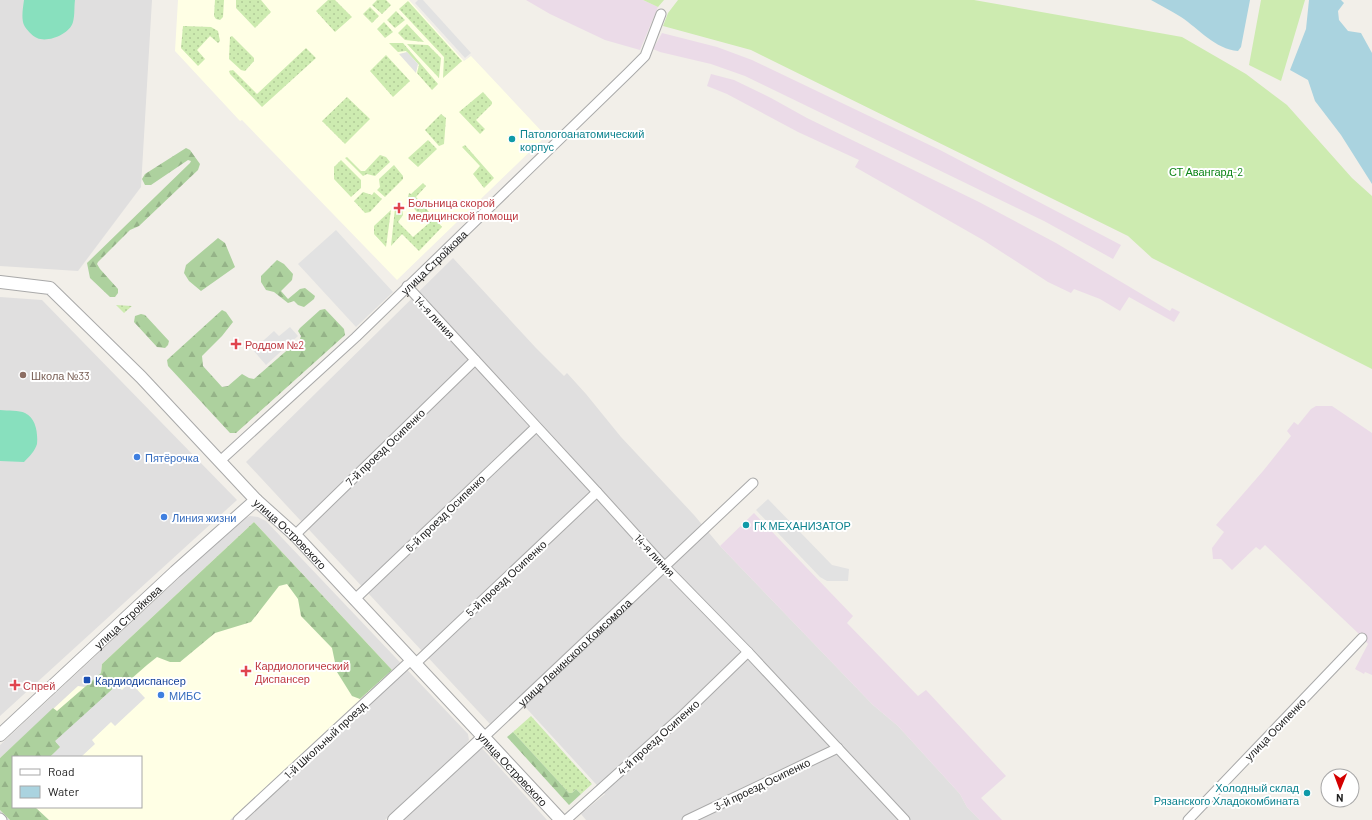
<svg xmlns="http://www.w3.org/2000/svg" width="1372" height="820" viewBox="0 0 1372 820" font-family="Barlow,sans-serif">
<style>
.residential{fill:#e0dfdf;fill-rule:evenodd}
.industrial{fill:#ebdbe8}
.education{fill:#ffffe5;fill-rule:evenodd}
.grass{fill:url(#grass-dots)}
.forest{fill:url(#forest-firs)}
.garden{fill:#cdebb0}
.pitch{fill:#88e0be}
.parking{fill:#e2e2e2}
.water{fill:#aad3df}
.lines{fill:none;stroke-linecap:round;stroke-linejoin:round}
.minor-casing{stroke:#a9a9a9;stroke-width:11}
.tertiary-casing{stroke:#a9a9a9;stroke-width:14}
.minor{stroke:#fff;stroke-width:9}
.tertiary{stroke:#fff;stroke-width:12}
.culture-dot{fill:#0f9aa8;stroke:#fff;stroke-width:1.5}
.health-dot{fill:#e0444e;stroke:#fff;stroke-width:1.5}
.education-dot{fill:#8d6e63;stroke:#fff;stroke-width:1.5}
.shop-dot{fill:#3f7fe0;stroke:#fff;stroke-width:1.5}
.transit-dot{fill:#1a4fb4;stroke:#fff;stroke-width:1.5}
.labels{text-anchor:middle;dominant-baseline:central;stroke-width:4;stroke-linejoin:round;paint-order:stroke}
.culture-label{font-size:11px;fill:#0d838f;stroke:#fff;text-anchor:start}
.park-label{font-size:11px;fill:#0c8416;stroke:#fff}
.health-label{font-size:11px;fill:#be3a42;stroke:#fff;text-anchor:start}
.street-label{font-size:11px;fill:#222;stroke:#fff}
.education-label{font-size:11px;fill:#785e54;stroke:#fff;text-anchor:start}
.shop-label{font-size:11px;fill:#366cbe;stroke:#fff;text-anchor:start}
.transit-label{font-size:11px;fill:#164399;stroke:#fff;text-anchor:start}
</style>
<defs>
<pattern id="grass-dots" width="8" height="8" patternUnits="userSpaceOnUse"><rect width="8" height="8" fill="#cdebb0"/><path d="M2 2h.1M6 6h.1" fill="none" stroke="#b0c997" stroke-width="1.8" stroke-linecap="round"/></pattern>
<pattern id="forest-firs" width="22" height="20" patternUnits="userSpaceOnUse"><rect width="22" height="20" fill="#add19e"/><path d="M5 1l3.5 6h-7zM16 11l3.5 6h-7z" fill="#95b388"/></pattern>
</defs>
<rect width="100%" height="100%" fill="#f2efe9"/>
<path class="residential" d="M0,0H152L141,187L78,271L0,266Z
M453,258L536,348L564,376L567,373L586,394L621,437L694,515L720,546L873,705L898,726L960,794L967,807L980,820H586L581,814L605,794L517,698L490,724L246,462Z
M0,297L42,300L237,500L0,716Z
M250,516L258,517L266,521L468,734L469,740L465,745L385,820H0V745L240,521ZM13,757H141V807H13Z
M481,747L547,820H403Z"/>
<path class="industrial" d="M526,0H643L658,7L640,50L605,40L550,14Z
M662,33L717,47L752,60L940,150L1121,245L1113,259L1044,221L745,76L711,64L660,52L653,49Z
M711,74L734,80L771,98L807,118L979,202L1056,243L1170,311L1172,308L1180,312L1174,322L1129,297L1120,311L1100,299L1074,289L1071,293L1048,282L983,240L855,167L859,160L798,132L727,94L707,86Z
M1316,406H1332L1372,433V675L1365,672L1364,674L1355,669L1368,644L1359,634L1265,545L1260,550L1256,547L1232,570L1221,559H1213L1212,548L1224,532L1216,525L1263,471L1291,436L1287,431L1294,422L1298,425L1311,409Z
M754,513L853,616L847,623L918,696L926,690L1006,776L981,798L1002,820H980L967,807L960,794L898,726L873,705L720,546Z"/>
<path class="education" d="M178,0H409L464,61L471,56L546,136L397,280L242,120L240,121L175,51Z
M254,522L392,670L230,820H10L0,810V758L78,686L85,687L101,673L102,664ZM13,757H141V807H13Z"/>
<path class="grass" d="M215,0H224L223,17L220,20L216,19L214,16Z
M236,0H261L271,12L255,28L236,8Z
M328,0H335L352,17L335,32L316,11Z
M377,0H386L391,5L382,14L372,5Z
M408,1L462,61L443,78L444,57L399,9Z
M370,7L379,16L372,23L363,14Z
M396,11L405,20L395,28L387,20Z
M384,22L393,32L385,38L377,29Z
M407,24L424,42L405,40L398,33Z
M183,26L211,27L218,31L220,41L218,43L210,36L197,50L205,59L198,66L181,48Z
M232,36L254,58V61L245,71L241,70L229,59L230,37Z
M389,43H403L438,84L432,90L417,73L419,65L406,51L398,52Z
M407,44L428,45L441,58L439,78Z
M306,48L316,58L262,107L230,74L229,71L233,70L257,94Z
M386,55L410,81L393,97L370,71Z
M483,92L492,102V104L476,120L485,129L480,134L459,112Z
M347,97L370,119L345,144L322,121Z
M441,114L446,118L444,144L439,146L425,130Z
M428,140L437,149L418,167L408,158Z
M465,145L494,178L484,188L473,174L480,166L462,147Z
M380,155L386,157L390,162L375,176L367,174L363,176L345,158L347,157L361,171H365Z
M341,160L361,180V188L351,197L334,179V167Z
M394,165L403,176V179L385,197L377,190L380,187L379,179Z
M423,183L426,186L416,197L442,227L419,251L402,234L391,246L395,208L399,207L402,209L403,215L398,222L413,237L428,224L407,201L409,193L411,194Z
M363,192L372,195L374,192L382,199L370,212L365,213L354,201Z
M391,210L386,247L374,234V226Z
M116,305L132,306L124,313Z
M531,716L592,784L581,794L576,789L572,793H569L513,732Z"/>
<path class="forest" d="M186,148L190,150L200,164L198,170L139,226L130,230L98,262L97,264L100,269L118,289V293L115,297H110L90,278L87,263L190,163L191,161L188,160L151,185H145L142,179L145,174Z
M218,238L225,243L235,267L201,291L189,281L184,273L186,265Z
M277,260L284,264L293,274L292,280L281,291L288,299L300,289L305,288L315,296L314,299L304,307L298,305L294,301L288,303L274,292L266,290L261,282V276Z
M325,309L344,329L345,335L236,433H230L168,366L167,360L222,310L226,312L233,322L222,336L202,356L203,366L222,387L228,386L242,374L249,378L254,379L300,339L301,336L298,331L300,328L320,310Z
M141,314L145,315L169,341L168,345L165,348L157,347L134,322L135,316Z
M254,522L392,670L360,699L352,696L337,672L332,648L301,616L298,599L287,584L279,586L251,622L215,633L180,662H170L157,657L147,665L123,686L117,685L56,742L61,747L50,757H13V807H35L49,820H10L0,810V758L53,708L57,711L101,673L102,664Z
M513,732L569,793H572L576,789L581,794L569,805L507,737Z"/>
<path class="garden" d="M643,0H664L658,7Z
M678,0H974L1182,37L1246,74L1287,105L1352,178L1372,196V369L1152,258L1128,236L751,50L663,26L668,13Z
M1261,0H1305L1281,81L1249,65Z"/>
<path class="pitch" d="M24,0H75C74,7 75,15 73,22C70,34 48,43 37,38C32,36 26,29 24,25C21,18 23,8 24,0Z
M0,410C8,411 19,410 25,413C36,418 38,433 37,444C35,451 29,457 24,462L0,461Z"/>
<path class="parking" d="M418,0H423L471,53L465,58L415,3Z
M407,52L418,64L416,73L399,54Z
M336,230L393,292L356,327L298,264Z
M290,327L298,336L266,365L253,350L274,331L279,336Z
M768,499L832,565L849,569L848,581H827L820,577L756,510Z
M130,682L145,698L115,726L111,722L92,740L95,744L81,757H50L60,747L55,741L117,685L122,690Z"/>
<path class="water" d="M1151,0H1250L1241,47L1238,51C1215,49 1199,29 1181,17C1172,11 1161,6 1151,0Z
M1309,0H1341L1344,3L1338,11L1339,20L1348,31L1361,33L1372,53V184L1341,135L1315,101L1308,80L1290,70L1306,29Z"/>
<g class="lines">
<g class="minor-casing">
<g id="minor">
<path d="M407,286L597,492L664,566L748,652L905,820"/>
<path id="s1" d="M220,461L356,337L629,72L645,56L661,14"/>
<path d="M295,535L475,360"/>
<path d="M354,600L536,427"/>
<path d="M415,664L597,492"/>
<path id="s2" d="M484,737L753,483"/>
<path d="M0,818L2,820"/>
<path d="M238,820L411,660"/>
<path d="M566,820L683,715L748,652"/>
<path d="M687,820L838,748"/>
<path d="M1188,820L1362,638"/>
</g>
</g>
<g class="tertiary-casing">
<g id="tertiary">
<path id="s3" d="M0,282L50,288L141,377L256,500L295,535L561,820"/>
<path id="s4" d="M0,735L175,572L256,500"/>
<path d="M394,820L484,737"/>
</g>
</g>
<use href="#minor" class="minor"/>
<use href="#tertiary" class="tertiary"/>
</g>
<g class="culture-dot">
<circle cx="512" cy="139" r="4"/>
<circle cx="746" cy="525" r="4"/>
<circle cx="1307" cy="793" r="4"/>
</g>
<g class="health-dot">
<path d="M397 202h4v4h4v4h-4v4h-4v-4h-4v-4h4z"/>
<path d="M234 338h4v4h4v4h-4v4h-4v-4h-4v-4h4z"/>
<path d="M244 665h4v4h4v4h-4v4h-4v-4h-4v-4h4z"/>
<path d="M13 679h4v4h4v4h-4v4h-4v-4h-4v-4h4z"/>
</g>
<circle class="education-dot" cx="23" cy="375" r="4"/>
<g class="shop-dot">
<circle cx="137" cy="457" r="4"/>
<circle cx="164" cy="517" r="4"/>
<circle cx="161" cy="695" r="4"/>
</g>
<rect class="transit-dot" x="83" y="676" width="8" height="8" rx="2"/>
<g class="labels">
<g class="culture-label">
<text x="520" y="133">Патологоанатомический<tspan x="520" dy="13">корпус</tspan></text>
<text x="754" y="525">ГК МЕХАНИЗАТОР</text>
<text x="1299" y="787" text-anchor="end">Холодный склад<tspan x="1299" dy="13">Рязанского Хладокомбината</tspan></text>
</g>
<g class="park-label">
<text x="1206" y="171">СТ Авангард-2</text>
</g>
<g class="health-label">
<text x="408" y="202">Больница скорой<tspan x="408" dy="13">медицинской помощи</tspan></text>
<text x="245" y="344">Роддом №2</text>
<text x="255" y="665">Кардиологический<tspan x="255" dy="13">Диспансер</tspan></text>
<text x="23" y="685">Спрей</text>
</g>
<g class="street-label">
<text stroke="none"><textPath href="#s1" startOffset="292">улица Стройкова</textPath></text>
<text transform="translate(435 317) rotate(47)">14-я линия</text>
<text transform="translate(385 447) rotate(-44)">7-й проезд Осипенко</text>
<text transform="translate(445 513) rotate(-44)">6-й проезд Осипенко</text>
<text stroke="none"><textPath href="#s3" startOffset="394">улица Островского</textPath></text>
<text transform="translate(655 555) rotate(47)">14-я линия</text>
<text transform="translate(506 578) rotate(-43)">5-й проезд Осипенко</text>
<text stroke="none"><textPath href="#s4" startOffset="174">улица Стройкова</textPath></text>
<text stroke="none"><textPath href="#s2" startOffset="124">улица Ленинского Комсомола</textPath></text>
<text transform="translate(1275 729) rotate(-46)">улица Осипенко</text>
<text transform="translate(658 737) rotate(-42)">4-й проезд Осипенко</text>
<text transform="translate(325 740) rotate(-43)">1-й Школьный проезд</text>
<text stroke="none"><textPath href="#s3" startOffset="718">улица Островского</textPath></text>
<text transform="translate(762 784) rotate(-26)">3-й проезд Осипенко</text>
</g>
<g class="education-label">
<text x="31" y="375">Школа №33</text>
</g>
<g class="shop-label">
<text x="145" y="457">Пятёрочка</text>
<text x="172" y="517">Линия жизни</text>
<text x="169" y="695">МИБС</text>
</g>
<g class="transit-label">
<text x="95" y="680">Кардиодиспансер</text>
</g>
</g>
<rect x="12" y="756" width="130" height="52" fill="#ffffff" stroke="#a7a7a7"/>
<rect x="20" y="769" width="20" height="6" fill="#ffffff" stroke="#a7a7a7"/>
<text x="48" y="776" font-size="12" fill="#222222">Road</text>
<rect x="20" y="786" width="20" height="12" fill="#aad3df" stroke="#a7a7a7"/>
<text x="48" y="796" font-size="12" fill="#222222">Water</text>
<g transform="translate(1340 788) rotate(181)"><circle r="19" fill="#ffffff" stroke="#a7a7a7"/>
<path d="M0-3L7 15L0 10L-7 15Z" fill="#d40000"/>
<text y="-6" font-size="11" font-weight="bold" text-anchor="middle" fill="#222222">N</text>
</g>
</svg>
